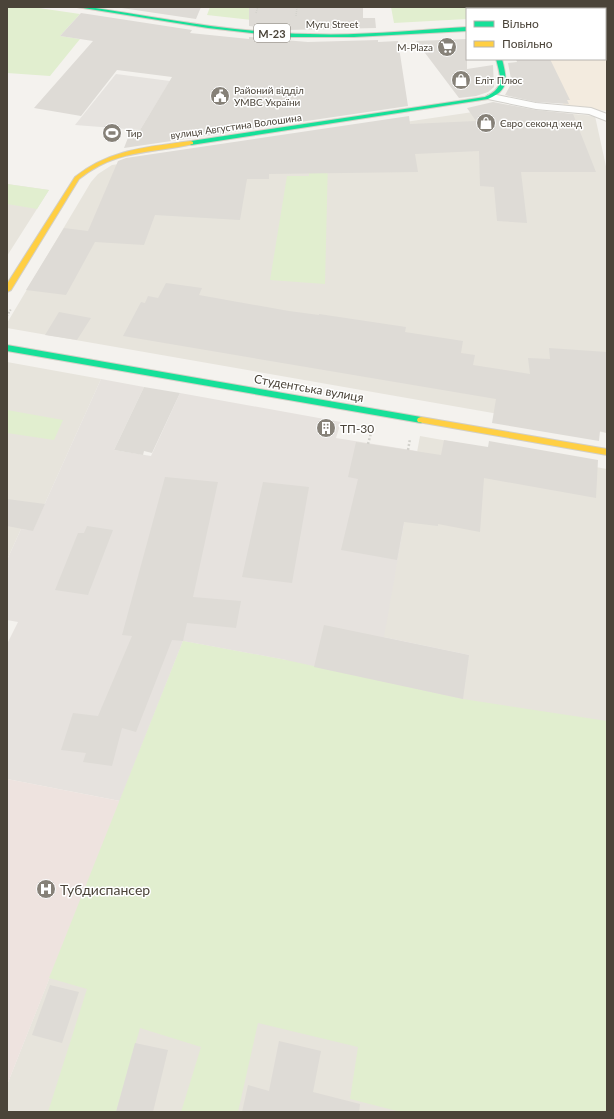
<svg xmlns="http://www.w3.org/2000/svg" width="614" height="1119" viewBox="0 0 614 1119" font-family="Lato,sans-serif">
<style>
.residential{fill:#e7e4dc}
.commercial{fill:#f3ebdf}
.industrial{fill:#e6e2de}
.medical{fill:#eee3df}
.green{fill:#e1eecf}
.parking{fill:#e6e3df}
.building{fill:#dedbd6}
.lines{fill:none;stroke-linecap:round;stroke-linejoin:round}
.lane-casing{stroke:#d2d0cb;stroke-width:2}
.fast-casing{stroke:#d3cfc5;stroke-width:2}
.slow-casing{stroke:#d3cfc5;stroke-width:2}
.path-far2{stroke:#d3d2cc;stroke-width:1.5;stroke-dasharray:1 1;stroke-linecap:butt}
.path-far1{stroke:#d3d2cc;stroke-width:2;stroke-dasharray:1.5 1.5;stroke-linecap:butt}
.path{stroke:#d3d2cc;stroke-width:2.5;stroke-dasharray:2 2;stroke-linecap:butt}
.lane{fill:#fdfdfc;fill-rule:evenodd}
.fast{fill:#16e098;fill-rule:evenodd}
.slow{fill:#ffcf43;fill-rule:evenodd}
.labels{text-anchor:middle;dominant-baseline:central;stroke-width:3;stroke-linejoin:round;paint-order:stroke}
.far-street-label{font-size:10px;fill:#4b4439;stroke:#fff}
.far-poi-label{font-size:10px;fill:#4b4439;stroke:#fff;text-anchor:start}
.shield{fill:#fff;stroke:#817c74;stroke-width:1}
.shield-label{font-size:11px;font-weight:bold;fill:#4b4439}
.street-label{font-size:12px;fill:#4b4439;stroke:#fff}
.poi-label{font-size:12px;fill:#4b4439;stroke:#fff;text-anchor:start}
.near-poi-label{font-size:14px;fill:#4b4439;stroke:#fff;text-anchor:start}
</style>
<rect width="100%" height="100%" fill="#f4f2ee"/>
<path class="residential" d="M507,107L508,112L546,111L548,116H573V114L595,116L607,171V433L7,328V323L91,182L98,174L112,165Z
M7,184L49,190L7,256Z
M7,362L101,379L33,530L21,529L7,560Z
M420,436L607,469V1112H7V1085L183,641L286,660L469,655L383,637Z"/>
<path class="commercial" d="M605,32H607V111L564,106L562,100L516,59H605Z"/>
<path class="industrial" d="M101,379L144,387L114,450L151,456L180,393L341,422L336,438L417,451L384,637L469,655L463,699L286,660L183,641L120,801L7,779V644L18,622L7,620V560L21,529L33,530Z"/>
<path class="medical" d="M7,779L120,801L7,1085Z"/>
<path class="green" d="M7,7H32L80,14L60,36L80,39L50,76L7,73Z
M210,7H255L252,20L207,15Z
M391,7H476L477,9H467V19L394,23Z
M492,7H603L605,9H493Z
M309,159H328L325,284L270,280L287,176H309Z
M7,184L49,190L37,209L7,204Z
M7,410L63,420L54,440L7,433Z
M183,641L286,660L463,699L607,721V1112H401L350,1099L358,1047L258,1023L238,1112H181L201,1047L140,1028L116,1112H48L87,989L49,978Z"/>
<path class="parking" d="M116,74L170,81L140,130L75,125Z"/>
<path class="building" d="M115,7H201L196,19Z
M249,7H363V18H375L376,28L287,30L249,26Z
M81,13L192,30L190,33L249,39V37L308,42L378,40V42L398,41L408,106L124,148L131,130H140L172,77L117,70L81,116L34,108L93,41L60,36Z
M467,39V69L493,65L494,87L488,92L476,96L459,98L416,41Z
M516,59H550L570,100H567L569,104L536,102L505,95L510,86L511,79L508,63L517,62Z
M493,102L536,110L573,114L596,172H521L527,223L497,221L494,187L480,186L479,151L415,154L418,172L269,174V179H247L240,220L155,215L144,245L95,242L66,295L26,290L64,228L88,231L118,161L126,158L409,116L410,124L476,121L467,108Z
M166,283L202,288L199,295L289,311L319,315V314L406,327L405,332L463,341L461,353L475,355L473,365L530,374L528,358L550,359L549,348L607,352V433L600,431L599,441L492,423L496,399L123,336L141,302L145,303L148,296L158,298Z
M59,312L91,318L77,340L45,335Z
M144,387L180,393L152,453L144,451L143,455L114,450Z
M444,440L488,447L489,441L598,460L596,498L484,478L480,532L438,524V526L404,522L397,560L341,550L358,479L348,477L356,442L441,455Z
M165,477L218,482L193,597L241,601L236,628L187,623L183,641L172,640L136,732L122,728L112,766L83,762L86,753L61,750L73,713L98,716L132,636L122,635Z
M263,482L309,487L292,583L242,577Z
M7,499L45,504L33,531L7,526Z
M87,526L113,530L88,595L55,590L78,533H84Z
M324,625L469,655L463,699L314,667Z
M50,985L79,992L62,1043L32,1035Z
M279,1041L321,1051L313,1092L360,1104L359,1112H242L248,1085L269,1091Z
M135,1043L168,1050L153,1112H116Z"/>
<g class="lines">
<g class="lane-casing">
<path id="lane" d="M492,94L536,103L591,108L607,114V121L589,114L536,109L488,99L487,97L488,95Z"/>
</g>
<g class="fast-casing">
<path id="fast" d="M77,7H89C162,18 235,33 309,34C362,36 414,30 467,27V31L354,37H286L208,28Z
M496,59H502C507,79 510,90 488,99L191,145L188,143L191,141L485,97C505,88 501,78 496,59Z
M7,345L421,417L425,420L421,423L7,351Z"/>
</g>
<g class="slow-casing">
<path id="slow" d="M605,20H607V24H605Z
M191,141L193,142V144C149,154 117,149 79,179L11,290L7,292V284L75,177C110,149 148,147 191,141Z
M421,417L607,449V455L418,422L417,420L418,418Z"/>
</g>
<path class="path-far2" d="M484,7L485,9
M256,13L258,7
M296,16L297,7"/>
<path class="path-far1" d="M7,316L11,309"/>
<path class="path" d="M368,444L371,433
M408,450L410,439"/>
<use href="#lane" class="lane"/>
<use href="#fast" class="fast"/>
<use href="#slow" class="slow"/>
</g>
<defs>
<g id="supermarket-disc" transform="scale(1)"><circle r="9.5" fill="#868178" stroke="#fff"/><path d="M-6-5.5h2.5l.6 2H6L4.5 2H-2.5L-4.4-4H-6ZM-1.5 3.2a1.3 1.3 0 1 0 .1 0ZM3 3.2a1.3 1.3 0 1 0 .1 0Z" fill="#fff"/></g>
<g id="shop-disc" transform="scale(1)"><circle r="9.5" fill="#868178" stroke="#fff"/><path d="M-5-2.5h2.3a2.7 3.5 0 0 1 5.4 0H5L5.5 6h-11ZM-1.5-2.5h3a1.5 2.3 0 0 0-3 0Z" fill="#fff"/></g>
<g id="civic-disc" transform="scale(1)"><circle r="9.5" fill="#868178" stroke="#fff"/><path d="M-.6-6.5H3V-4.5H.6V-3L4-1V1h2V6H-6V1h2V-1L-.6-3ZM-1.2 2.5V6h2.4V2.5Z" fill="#fff"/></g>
<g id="stadium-disc" transform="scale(1)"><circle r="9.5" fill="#868178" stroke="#fff"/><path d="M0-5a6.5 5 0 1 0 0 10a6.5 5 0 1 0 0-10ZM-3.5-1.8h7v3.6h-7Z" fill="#fff"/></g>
<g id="building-disc" transform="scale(1)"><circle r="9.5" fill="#868178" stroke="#fff"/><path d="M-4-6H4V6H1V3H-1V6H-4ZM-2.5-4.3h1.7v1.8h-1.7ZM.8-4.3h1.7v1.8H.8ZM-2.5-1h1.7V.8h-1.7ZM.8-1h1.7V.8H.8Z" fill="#fff"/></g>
<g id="hospital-disc" transform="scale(1)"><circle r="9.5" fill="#868178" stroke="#fff"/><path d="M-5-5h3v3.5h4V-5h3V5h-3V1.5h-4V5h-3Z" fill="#fff"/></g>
</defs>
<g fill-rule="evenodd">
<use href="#supermarket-disc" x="447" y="47"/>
<use href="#shop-disc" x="461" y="80"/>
<use href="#civic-disc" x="220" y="96"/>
<use href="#shop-disc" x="486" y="123"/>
<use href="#stadium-disc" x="112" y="133"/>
<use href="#building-disc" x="326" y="428"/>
<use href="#hospital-disc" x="46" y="889"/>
</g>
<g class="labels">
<g class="far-street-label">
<text x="332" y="24">Myru Street</text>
<text transform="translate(236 126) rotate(-8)">вулиця Августина Волошина</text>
</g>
<g class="far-poi-label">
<text x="433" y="47" text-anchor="end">M-Plaza</text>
<text x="475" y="80">Еліт Плюс</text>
<text x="234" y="90">Районий відділ<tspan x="234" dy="12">УМВС України</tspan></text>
<text x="500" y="123">Євро секонд хенд</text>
<text x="126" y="133">Тир</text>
</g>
<rect class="shield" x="254" y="24" width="36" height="18" rx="3"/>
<g class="shield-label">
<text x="272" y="33">М-23</text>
</g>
<g class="street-label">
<text transform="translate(309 388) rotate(10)">Студентська вулиця</text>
</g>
<g class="poi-label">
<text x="340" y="428">ТП-30</text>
</g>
<g class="near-poi-label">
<text x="60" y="889">Тубдиспансер</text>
</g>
</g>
<rect width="614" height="1119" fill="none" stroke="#4b4439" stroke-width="16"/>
<rect x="466" y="8" width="140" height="52" fill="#ffffff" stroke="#b7b4b0"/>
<rect x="474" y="21" width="20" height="6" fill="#16e098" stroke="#b7b4b0"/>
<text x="502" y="28" font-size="12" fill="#4b4439">Вільно</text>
<rect x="474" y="41" width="20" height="6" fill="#ffcf43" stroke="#b7b4b0"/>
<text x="502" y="48" font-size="12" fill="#4b4439">Повільно</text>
</svg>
